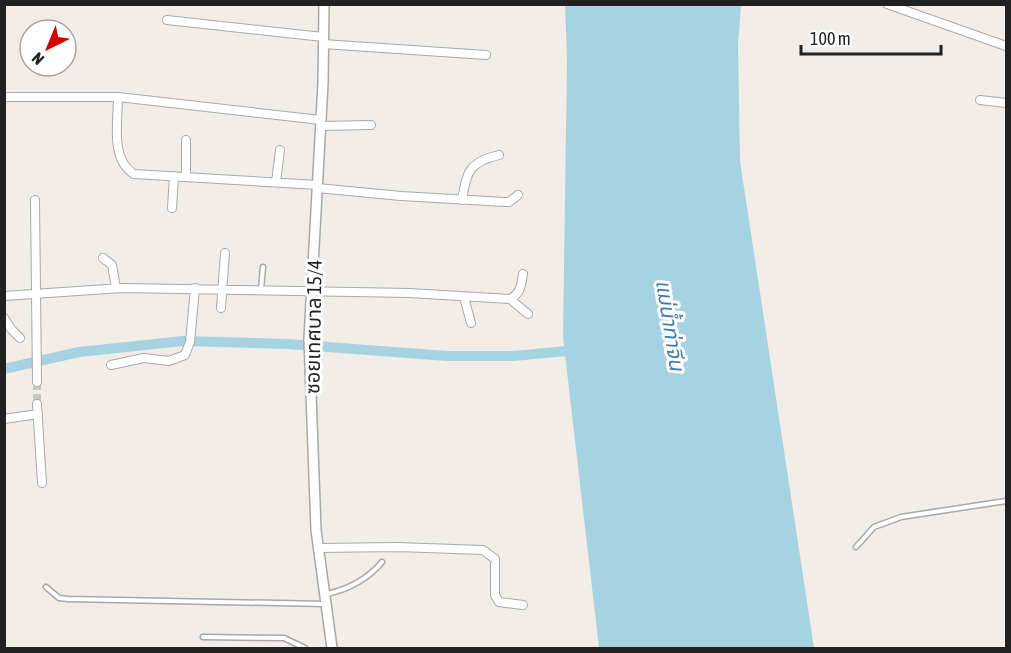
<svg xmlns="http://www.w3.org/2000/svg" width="1011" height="653" viewBox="0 0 1011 653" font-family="'Asap Condensed','Noto Sans Thai',sans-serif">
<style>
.water{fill:#a6d3e1}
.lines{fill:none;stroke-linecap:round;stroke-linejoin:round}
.canal{stroke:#a6d3e1;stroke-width:10}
.minor-tunnel{stroke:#c8c5bf;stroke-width:8;stroke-dasharray:8 4;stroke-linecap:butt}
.service-casing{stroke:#a8a8a8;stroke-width:7}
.minor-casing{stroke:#a8a8a8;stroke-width:10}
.tertiary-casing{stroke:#a8a8a8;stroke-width:12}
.service{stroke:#fff;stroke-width:4}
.minor{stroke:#fff;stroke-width:8}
.tertiary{stroke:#fff;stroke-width:9}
.labels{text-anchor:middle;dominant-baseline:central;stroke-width:6;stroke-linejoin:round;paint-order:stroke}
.street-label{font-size:20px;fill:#212121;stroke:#fff}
.water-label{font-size:21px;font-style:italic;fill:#457aae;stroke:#fff}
</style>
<rect width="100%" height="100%" fill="#f2eee7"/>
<path class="water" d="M565,5H741L738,44L740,161L814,648H599L563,337L567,59Z"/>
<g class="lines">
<path class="canal" d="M4,369L79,352L183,341L288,344L447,356H514L577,350"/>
<path class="minor-tunnel" d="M37,382V404"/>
<g class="service-casing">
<path id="service" d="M261,289L263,267
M856,547L874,527L901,517L1006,501
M46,587L59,598L68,599L325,604
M327,594C349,589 367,580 382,562
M203,637L284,638L305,648"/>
</g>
<g class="minor-casing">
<path id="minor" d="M887,4L1006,46
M167,20L323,37
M323,44L486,55
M4,97H118L321,120
M118,97C118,122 110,159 134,174L318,185
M980,100L1006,103
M321,126L371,125
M186,177V140
M276,182L280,150
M317,188L401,196L504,202H509L518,195
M35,200L37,382
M462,200C467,171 469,162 499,155
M172,208L174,176
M103,258L112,265L116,288
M4,296L122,288L409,293L510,299L528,314
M464,297L471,323
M510,299C521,293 521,286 523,274
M221,308L225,253
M4,318L11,329L20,338
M111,365L144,358L169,361L185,355L190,342L195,288
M37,404L42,483
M4,419L38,414
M318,548L397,547L483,550L495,559V595L499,602L523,605"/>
</g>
<g class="tertiary-casing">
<path id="tertiary" d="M324,4L323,83L309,339L316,530L332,648"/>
</g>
<use href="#service" class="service"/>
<use href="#minor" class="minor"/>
<use href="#tertiary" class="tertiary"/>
</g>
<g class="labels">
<g class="street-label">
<text transform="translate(313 327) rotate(-89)">ซอยเทศบาล 15/4</text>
</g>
<g class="water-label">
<text transform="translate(671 325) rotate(81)">แม่น้ำท่าจีน</text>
</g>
</g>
<rect width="1011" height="653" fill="none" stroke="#212121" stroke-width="12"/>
<g transform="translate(48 48) rotate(223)"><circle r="28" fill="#ffffff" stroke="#a6a6a6" stroke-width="1.5"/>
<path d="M0-4.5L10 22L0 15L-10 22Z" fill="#d20000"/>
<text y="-9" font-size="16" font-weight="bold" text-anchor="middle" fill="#212121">N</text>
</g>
<path d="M801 45v9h140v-9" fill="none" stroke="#212121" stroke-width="3"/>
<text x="810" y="45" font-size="18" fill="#212121" stroke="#ffffff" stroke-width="4.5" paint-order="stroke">100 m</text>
</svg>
